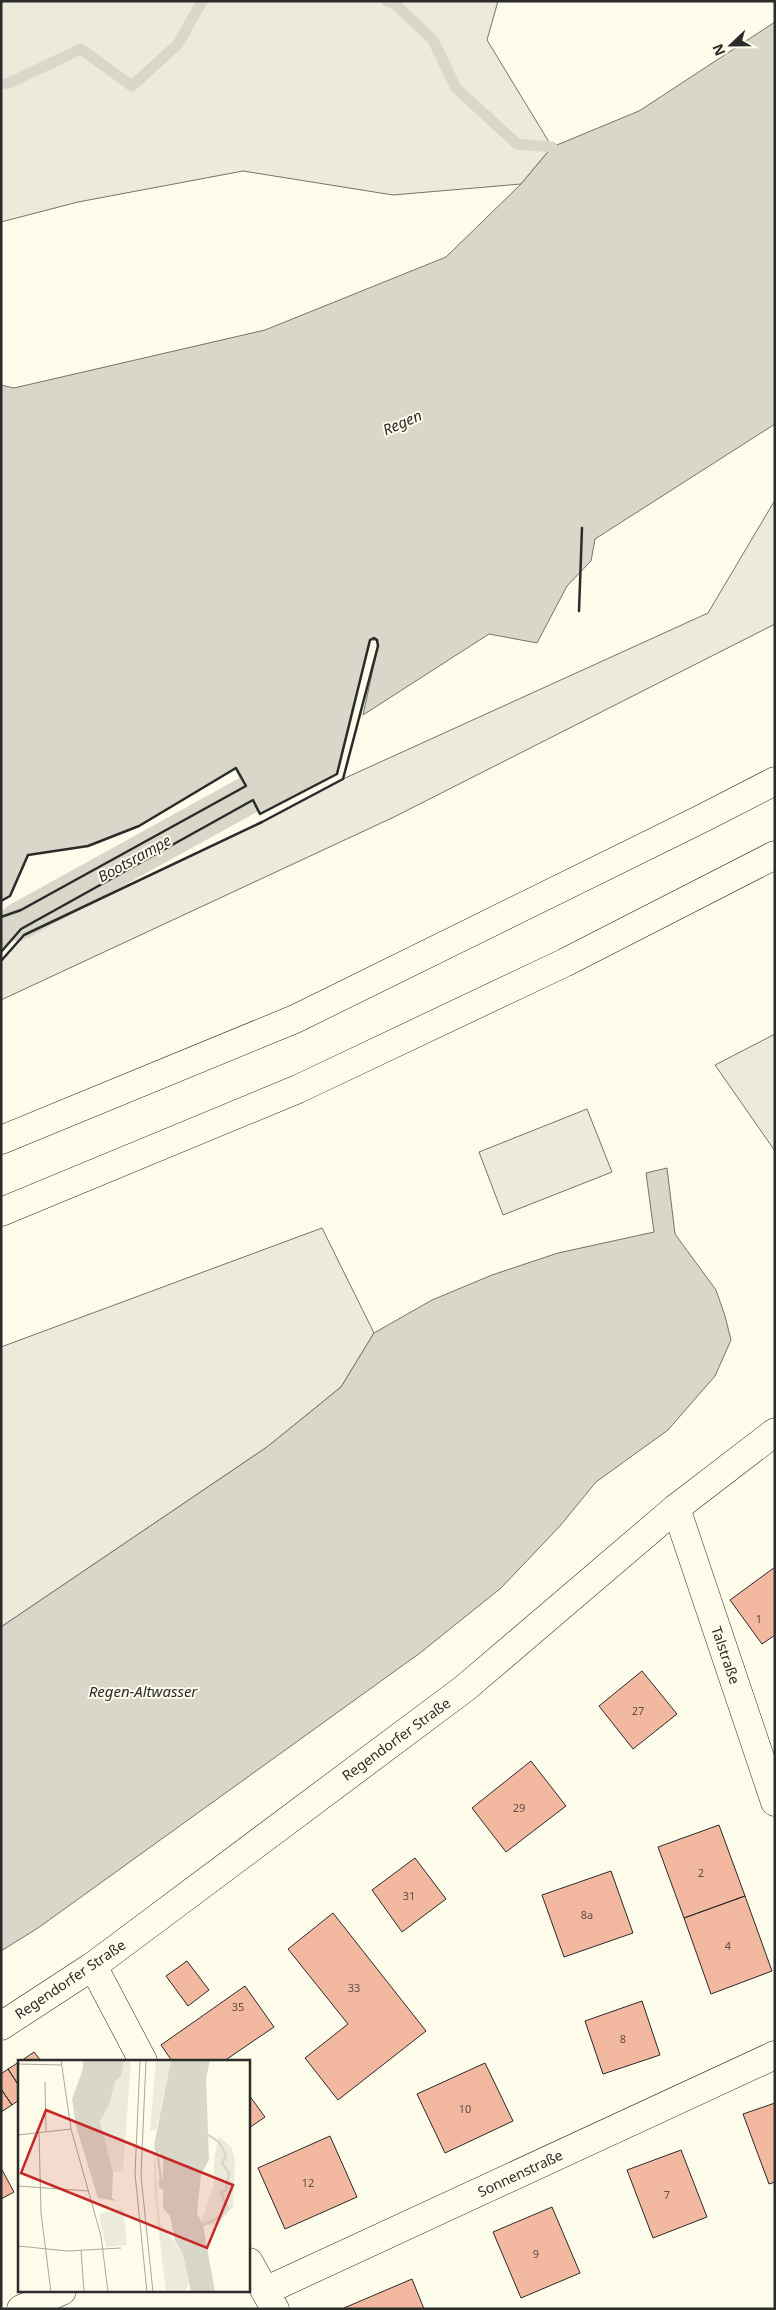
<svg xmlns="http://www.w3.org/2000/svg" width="776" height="2310" viewBox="0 0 776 2310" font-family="'Noto Sans',sans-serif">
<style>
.green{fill:#ecebdb;stroke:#74746e}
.parking{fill:#eceadb;stroke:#74746e}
.water{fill:#d8d7c9;stroke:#74746e}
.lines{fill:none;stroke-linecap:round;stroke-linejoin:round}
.stream{stroke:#d8d7c9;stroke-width:11}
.canal{stroke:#d8d7c9;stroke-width:38}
.building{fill:#f2b8a0;stroke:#2b2b2b}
.street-casing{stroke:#2b2b2b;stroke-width:29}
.secondary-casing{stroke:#2b2b2b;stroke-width:29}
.highway-casing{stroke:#2b2b2b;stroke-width:29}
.street{stroke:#fdfbea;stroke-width:28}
.secondary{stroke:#fdfbea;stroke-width:28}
.highway{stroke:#fdfbea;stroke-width:28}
.wall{stroke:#2b2b2b;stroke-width:2.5}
.labels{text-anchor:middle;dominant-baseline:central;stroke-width:4;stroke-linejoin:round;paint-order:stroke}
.number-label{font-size:11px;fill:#5d4e48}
.street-label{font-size:14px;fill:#2b2b2b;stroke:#fdfbea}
.water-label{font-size:15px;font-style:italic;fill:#2b2b2b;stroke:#fdfbea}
.inset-river{fill:none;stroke:#d8d7c9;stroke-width:2.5}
.inset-road{fill:none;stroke:#a9a89e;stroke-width:1}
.view{fill:#c62828;fill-opacity:0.15;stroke:#c62828;stroke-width:2.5}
.inset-edge{fill:none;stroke:#2b2b2b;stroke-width:2.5}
</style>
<rect width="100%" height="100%" fill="#fdfbea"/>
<path class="green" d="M1,1H498L487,40L552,147L521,184L393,195L243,171L78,202L1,222Z
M775,500V624L394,817L1,1000V961L24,935L262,822L343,779L708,613Z
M775,1034V1151L715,1065Z
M322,1228L374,1333L341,1387L267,1447L1,1627V1347Z"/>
<path class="parking" d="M587,1109L612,1172L503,1215L479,1152Z"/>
<path class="water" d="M775,22V424L595,539L591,561L567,586L537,643L489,634L363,715L378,646L377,640H370L337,774L260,814L235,768L139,826L88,846L28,855L10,896L1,901V385L14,388L265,330L446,257L521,184L552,147L639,111Z
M21,910L18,922L21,929L1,952V917Z
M667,1168L675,1234L716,1290L725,1316L731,1340L715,1376L668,1430L596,1482L560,1526L501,1588L420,1653L38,1928L1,1951V1627L267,1447L341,1387L374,1333L432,1300L492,1275L558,1253L654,1232L646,1173Z"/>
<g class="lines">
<path class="stream" d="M387,1L394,3L433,40L456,88L517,144L552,147
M1,84L9,83L81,49L132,86L178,44L202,1"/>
<path class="canal" d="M18,922L250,794"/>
</g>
<path class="building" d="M775,1567V1635L762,1644L730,1600Z
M642,1671L677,1714L633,1749L599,1706Z
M531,1761L566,1806L506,1852L472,1808Z
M719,1825L745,1896L684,1918L658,1847Z
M415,1858L446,1899L402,1932L372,1890Z
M611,1871L633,1933L564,1957L542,1895Z
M745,1896L772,1971L711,1994L684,1918Z
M333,1913L426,2031L338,2100L305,2058L348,2024L288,1949Z
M187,1961L209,1990L188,2006L166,1976Z
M245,1986L274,2027L224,2061H172L161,2045Z
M642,2001L660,2055L603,2074L585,2021Z
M34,2052L41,2061H21Z
M19,2062V2086L8,2069Z
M485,2063L513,2121L445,2153L417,2094Z
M8,2069L19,2086V2100L12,2105L1,2089V2074Z
M1,2089L12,2105L1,2112Z
M249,2095L265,2117L249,2128Z
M775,2103V2182L769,2184L743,2114Z
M330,2136L357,2197L285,2229L258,2168Z
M681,2150L707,2217L653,2238L627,2170Z
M1,2168L14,2192L1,2199Z
M552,2207L580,2273L521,2298L493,2232Z
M412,2279L424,2309H345L344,2308Z"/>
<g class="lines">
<g class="street-casing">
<path id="street" d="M676,1508L775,1802
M93,1966L143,2061
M249,2262L275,2309
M265,2291L775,2055
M21,2309L62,2291"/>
</g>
<g class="secondary-casing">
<path id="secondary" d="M1,2026L93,1966L465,1688L676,1508L775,1432"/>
</g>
<g class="highway-casing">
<path id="highway" d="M1,1140L295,1019L703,818L775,781
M1,1212L298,1089L564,963L775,855"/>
</g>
<use href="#street" class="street"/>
<use href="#secondary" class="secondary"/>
<use href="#highway" class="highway"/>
<path class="wall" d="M579,611L582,528
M1,901L10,896L28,855L88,846L139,826L236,768L246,786L21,910L1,917
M1,952L21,929L253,800L260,814L337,774L370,640L374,638L377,640L378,646L343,779L262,822L24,935L1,961"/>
</g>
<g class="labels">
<g class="number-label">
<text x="759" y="1618">1</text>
<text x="638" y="1710">27</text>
<text x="519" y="1807">29</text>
<text x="701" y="1872">2</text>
<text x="409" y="1895">31</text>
<text x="587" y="1914">8a</text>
<text x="728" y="1945">4</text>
<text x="354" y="1987">33</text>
<text x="238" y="2006">35</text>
<text x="623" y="2038">8</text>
<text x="465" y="2108">10</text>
<text x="308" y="2182">12</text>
<text x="667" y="2194">7</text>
<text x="536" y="2253">9</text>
</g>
<g class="street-label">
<text transform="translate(726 1655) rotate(71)">Talstraße</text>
<text transform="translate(396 1739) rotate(-36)">Regendorfer Straße</text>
<text transform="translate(70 1979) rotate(-34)">Regendorfer Straße</text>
<text transform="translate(520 2173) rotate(-25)">Sonnenstraße</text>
</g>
<g class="water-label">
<text transform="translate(402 422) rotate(-24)">Regen</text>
<text transform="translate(134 858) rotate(-29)">Bootsrampe</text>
<text x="143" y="1691">Regen-Altwasser</text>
</g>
</g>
<g transform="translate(18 2060)">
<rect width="232" height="232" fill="#fdfbea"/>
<path d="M106,0H113L105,111L95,112L82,61L97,21L103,16ZM138,0H153L138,70H132ZM201,76L214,88L217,101L215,147L199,166L185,165L183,162L196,125V98ZM136,85L142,163L165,194L171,223L167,232H148L136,131ZM105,148L109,185L88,187L81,154Z" fill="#ecebdb"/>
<path d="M65,0H106L103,16L97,21L91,45L82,61L95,112L94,138L99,141L80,138L58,66L54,39L65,9ZM153,0H192L188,19L191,100L183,114L179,153L185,165L197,232H173L165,194L157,181L152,156L145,148V131L151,135L141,127V120L145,119V100L141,92L139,97L136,85Z" fill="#d8d7c9"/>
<path class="inset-river" d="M140,97L143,120M185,165L202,157L210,148L203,133L208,130L211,113L204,103L208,95L201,82L189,74"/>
<path class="inset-road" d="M43,0L53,69L83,176L90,232M122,0L117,114L129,232M128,0L123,116L135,232M0,4L43,5M27,22L28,71M21,72L23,153L33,232M0,75L53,69M0,126L71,131M0,186L50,191L103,188M63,190L66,232"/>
<path class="view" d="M28,50L215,125L189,188L3,113Z"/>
<rect width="232" height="232" class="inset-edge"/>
</g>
<rect width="776" height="2310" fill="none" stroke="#2b2b2b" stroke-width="5"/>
<g transform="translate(731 45) rotate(248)" stroke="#fdfbea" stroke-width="4" paint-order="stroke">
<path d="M0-4L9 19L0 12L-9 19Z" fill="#2b2b2b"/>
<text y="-8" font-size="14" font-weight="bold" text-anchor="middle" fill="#2b2b2b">N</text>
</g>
</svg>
